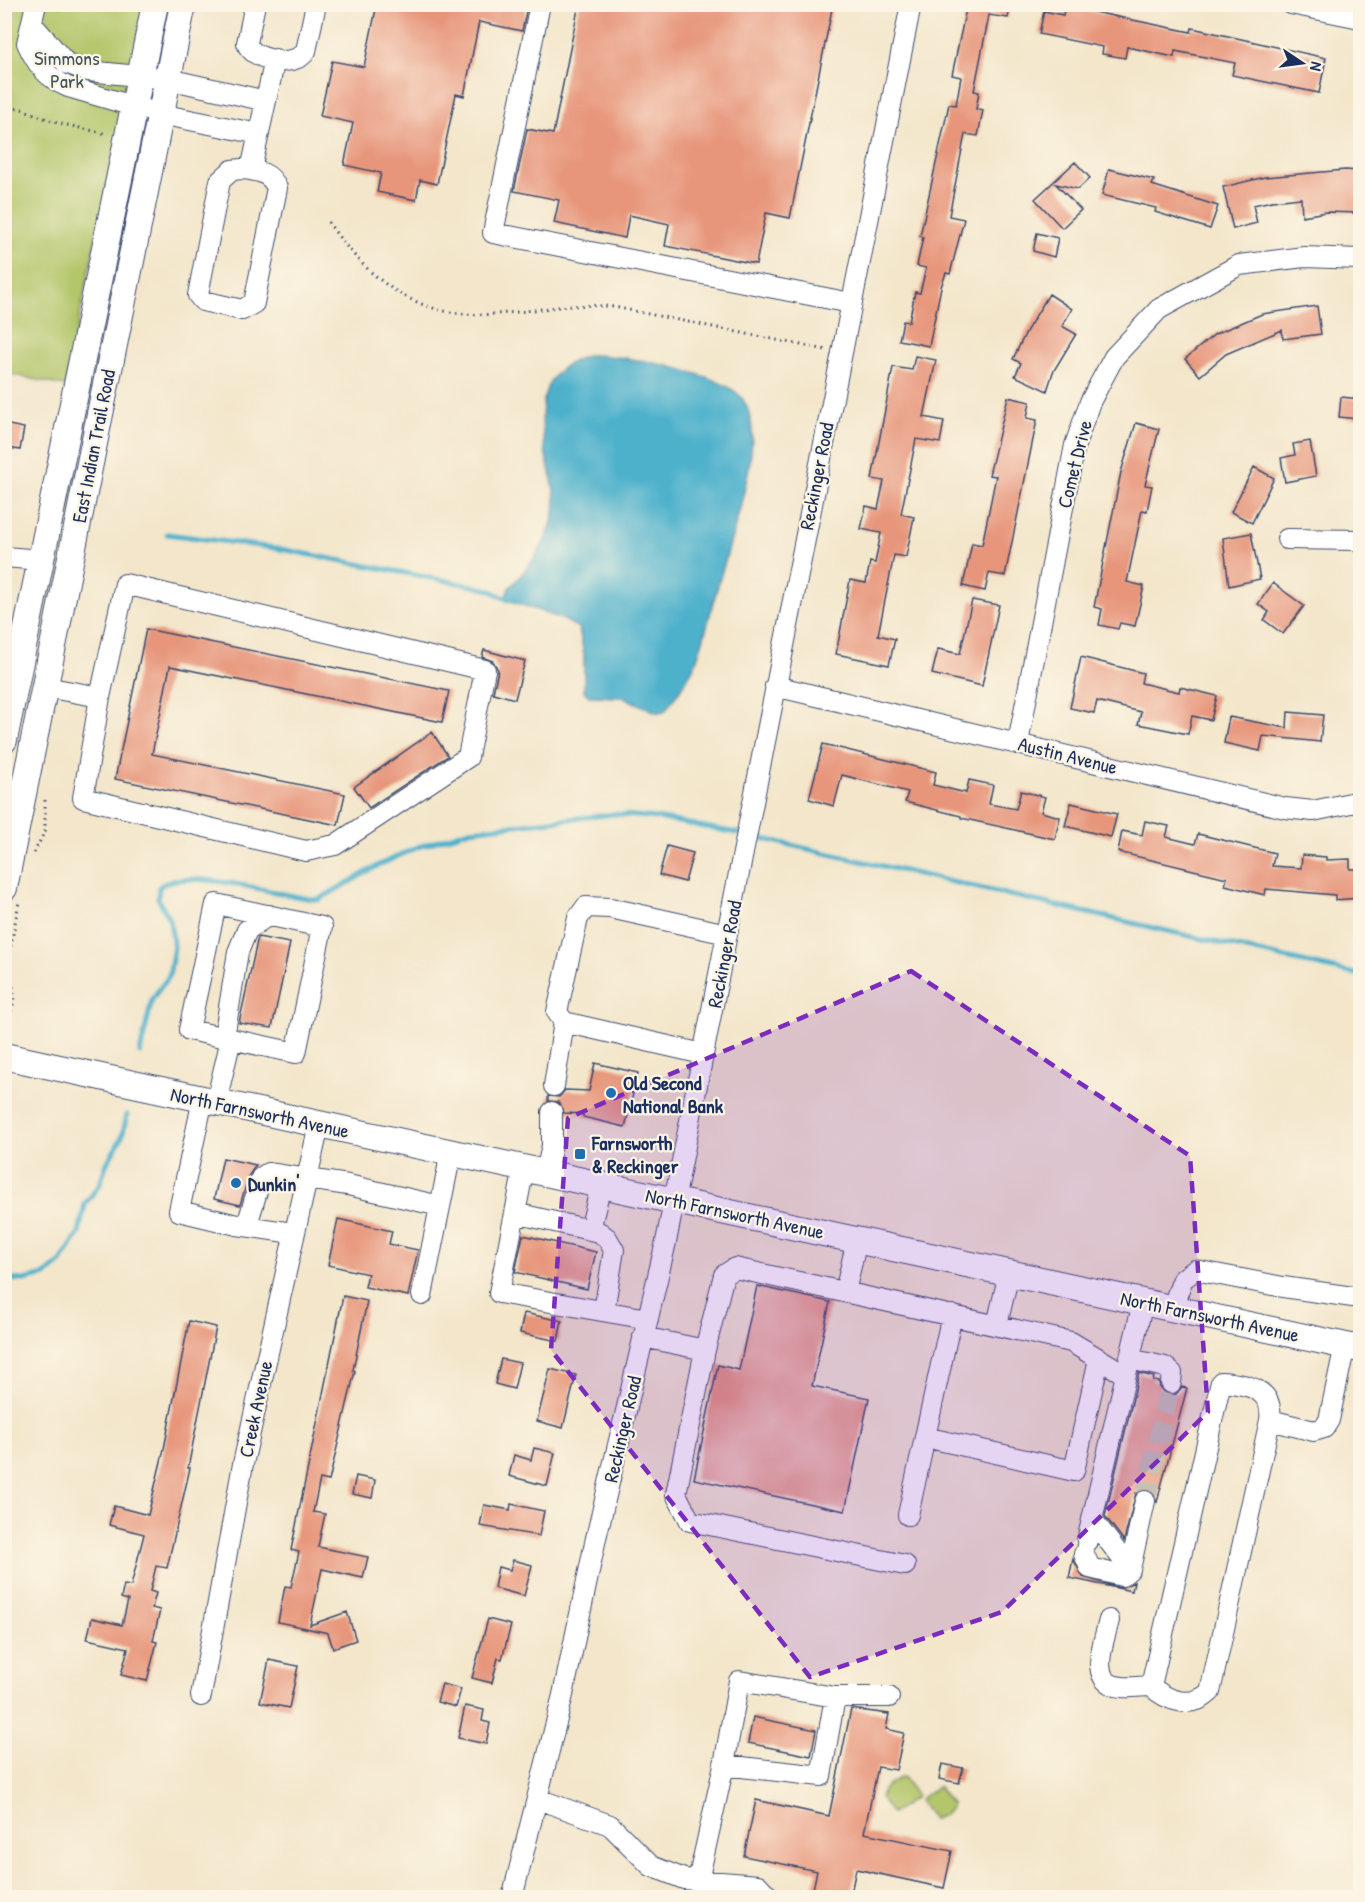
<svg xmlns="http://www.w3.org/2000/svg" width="1365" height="1902" viewBox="0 0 1365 1902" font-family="'Patrick Hand',sans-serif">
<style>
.green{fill:#b3c66a;stroke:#677a64;stroke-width:1.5}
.water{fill:#4db1cc;stroke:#347095;stroke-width:1.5}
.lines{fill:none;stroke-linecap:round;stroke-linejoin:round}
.stream{stroke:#4db1cc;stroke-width:5}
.building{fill:#e7967b}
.minor-tunnel{stroke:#c8c1b5;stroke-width:20;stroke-dasharray:20 10;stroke-linecap:butt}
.minor-casing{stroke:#3b4a6e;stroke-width:22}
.major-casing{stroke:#3b4a6e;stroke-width:28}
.path{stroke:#3b4a6e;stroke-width:3;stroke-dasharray:1.5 4.5;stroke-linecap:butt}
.minor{stroke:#fff;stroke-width:20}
.major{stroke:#fff;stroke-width:26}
.marked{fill:#7b2cbf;fill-opacity:0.2;stroke:#7b2cbf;stroke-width:4.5;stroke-dasharray:12 8;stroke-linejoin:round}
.poi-dot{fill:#1f6fb2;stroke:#fcf5e5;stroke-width:2}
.labels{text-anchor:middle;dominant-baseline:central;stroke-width:4.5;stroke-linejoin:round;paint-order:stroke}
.park-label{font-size:20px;fill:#415561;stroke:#fcf5e5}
.street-label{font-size:20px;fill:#1b2f5e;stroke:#fcf5e5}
.poi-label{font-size:20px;font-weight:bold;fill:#1b2f5e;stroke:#fcf5e5;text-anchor:start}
</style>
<rect width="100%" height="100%" fill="#fcf5e5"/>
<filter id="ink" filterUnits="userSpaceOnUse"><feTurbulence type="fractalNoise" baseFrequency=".0167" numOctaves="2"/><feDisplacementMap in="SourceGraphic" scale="12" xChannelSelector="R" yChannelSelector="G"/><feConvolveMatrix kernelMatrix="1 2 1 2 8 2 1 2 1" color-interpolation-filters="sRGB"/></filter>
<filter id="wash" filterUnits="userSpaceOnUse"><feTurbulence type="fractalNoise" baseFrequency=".008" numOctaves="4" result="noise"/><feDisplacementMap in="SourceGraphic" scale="24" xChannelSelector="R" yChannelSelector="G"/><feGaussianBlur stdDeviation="1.35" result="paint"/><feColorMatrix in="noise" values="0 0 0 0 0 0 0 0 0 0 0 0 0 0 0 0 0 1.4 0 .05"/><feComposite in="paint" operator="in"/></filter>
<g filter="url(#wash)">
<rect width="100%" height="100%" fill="#f3e6cb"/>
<path class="green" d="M5,5H145L65,386L5,373Z
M87,387L91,388L85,432L64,529L59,538Z
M903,1777L917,1796L892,1814L880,1798C882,1786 893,1781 903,1777Z
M938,1786L952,1805L944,1815L933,1819L919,1800Z"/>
<path class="water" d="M590,355C624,355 720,372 741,397C748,405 752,422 752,432C753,478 727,551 715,596C708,620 703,648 692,670C684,685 674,699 664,712H656L623,697L589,696L584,691V655L579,628L562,619L508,600L506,596L509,588C531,566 553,537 555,505C556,486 548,469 545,450C538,404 540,369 590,355Z"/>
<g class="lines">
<path class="stream" d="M167,534L275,548L473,586L490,590L508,600
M751,836L1360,975
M140,1053L152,999L169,976L174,947L170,921L158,898L159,887C185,865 284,897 318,900L379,865L418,847L470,830L614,814L657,818L742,834
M4,1279L24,1280L45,1275L61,1262L79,1233L85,1204L100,1184L106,1165L122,1137L127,1115"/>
</g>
<g id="blocks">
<path class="building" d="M377,4H515L527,7L522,31L479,22L464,96L456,94L437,184L420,180L416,200L377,192L381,173L344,165L353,123L320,116L332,61L364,67Z
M579,4H833L790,218L766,213L756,264L665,246L669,224L629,215L625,238L554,223L559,200L514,191L527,129L553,134Z
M967,4H1011L1008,18L989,15L974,91L979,92L976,109L983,110L978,136L965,134L949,216L964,219L950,274L946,273L941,287L929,346L899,340L903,321L909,322L915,292L920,293L926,268L917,266L923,237L920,236L949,104L956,105L961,77L952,75Z
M1065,6L1191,32L1192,28L1326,58L1319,93L1232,75L1235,63L1175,51L1174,57L1127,47L1125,58L1102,54L1103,47L1039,34L1044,11L1063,15Z
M1075,162L1090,178L1078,189L1056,184L1081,210L1062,228L1035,199Z
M1109,169L1154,180L1152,185L1218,206L1210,229L1155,212L1156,208L1102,195Z
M1345,170L1360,171V213L1326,212L1302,216L1301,198L1272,201L1253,205L1257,223L1233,229L1223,187L1265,177Z
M1037,233L1058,238L1054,257L1033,251Z
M1049,294L1072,309L1062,326L1076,334L1053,372L1047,391L1015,376L1021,363L1013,359L1027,330Z
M1317,306L1321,334L1283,339L1282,330L1226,354L1200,376L1185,359L1215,334L1262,314Z
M915,356L936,360L924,417L944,421L940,443L916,439L901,514L914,517L906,557L894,555L878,635L895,639L889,665L836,654L850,580L866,583L870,562L875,563L881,533L861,529L866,506L878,509L884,481L872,479L893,367L912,370Z
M1008,397L1030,402L1027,418L1037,420L1005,576L989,573L985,591L963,586L972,543L982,545L996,476L989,475Z
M1341,397L1360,399L1358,419L1339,417Z
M1136,423L1159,429L1145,485L1152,486L1147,511L1142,510L1127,582L1144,586L1135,626L1120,623L1118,629L1099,625L1102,609L1094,607L1121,472Z
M4,424L24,428L20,450L4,447Z
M1310,441L1316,476L1285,482L1281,458L1295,455L1293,444Z
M1254,467L1274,478L1252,523L1231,512Z
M1251,533L1260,579L1229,586L1223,538Z
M1273,583L1304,606L1283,634L1264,620L1269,612L1258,604Z
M972,600L999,605L982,686L932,674L938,649L960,654Z
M146,629L449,691L442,722L170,666L152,754L345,794L338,825L115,779Z
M484,650L525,661L515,699L493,693L498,670L493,661L482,657Z
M1081,657L1143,673L1141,683L1179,692L1180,687L1217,696L1211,720L1192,716L1188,734L1138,724L1141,712L1097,701L1094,713L1070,708Z
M1288,712L1323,715L1320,742L1263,736L1260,751L1224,743L1229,717L1287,728Z
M432,732L448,756L369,808L354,787Z
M823,744L936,772L933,785L966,793L969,780L993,785L989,804L1016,809L1021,791L1045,797L1041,812L1060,817L1055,839L961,818V816L905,802L908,792L842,775L834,806L809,799Z
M1071,803L1117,814L1111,837L1065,826Z
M1145,821L1169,826L1166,837L1195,844L1198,834L1275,853L1272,866L1301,868L1302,855L1326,857V860L1350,859V869H1360V898L1335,900V895L1266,889L1265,895L1225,885L1227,878L1118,852L1122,831L1142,835Z
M667,846L693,853L685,882L659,875Z
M258,937L290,943L272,1028L239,1023Z
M595,1063L638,1073L625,1127L583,1117V1114L564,1113L558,1102L548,1101V1096L559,1097L565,1090L589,1091Z
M223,1158L256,1165L249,1175L240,1205L214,1199Z
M338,1219L392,1231L389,1244L418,1250L408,1296L365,1287L368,1274L328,1265Z
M523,1235L596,1252L587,1289L515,1272Z
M757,1286L830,1302L812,1386L869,1398L845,1511L694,1479L718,1365L739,1370Z
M343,1296L367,1301L353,1370L355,1371L329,1481L320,1479L313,1512L325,1514L318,1547L368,1557L363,1578L322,1569L310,1625L347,1612L356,1640L333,1648L328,1633L278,1622L285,1586L291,1587L299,1552L291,1550Z
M524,1313L562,1321L558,1341L520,1333Z
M189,1321L216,1327L188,1468H190L167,1568L156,1566L150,1591L156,1593L152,1608L160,1610L153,1641L157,1642L147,1681L121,1675L128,1648L87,1639L92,1618L122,1625L128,1600L121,1598L124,1585L131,1586L144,1534L109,1525L114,1506L148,1515L164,1449Z
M501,1359L520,1363L514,1389L495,1384Z
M550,1369L576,1375L563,1428L537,1421Z
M1139,1373L1154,1377L1153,1381L1159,1382L1160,1388L1169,1395L1176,1394L1182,1387L1187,1388L1157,1502L1153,1493L1148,1489L1136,1493L1124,1541L1105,1516Z
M534,1448L555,1453L547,1486L509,1476L514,1455L531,1460Z
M356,1476L375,1480L372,1498L352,1494Z
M511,1504L544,1511L539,1536L480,1526L484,1505L510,1510Z
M1073,1559L1083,1577L1120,1588L1134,1582L1132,1591L1069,1578Z
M513,1560L532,1565L524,1596L494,1588L498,1567L510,1570Z
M488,1619L511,1625L502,1659L498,1658L492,1683L472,1678Z
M269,1660L298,1666L289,1708L260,1702Z
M442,1684L461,1689L456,1707L437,1702Z
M465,1706L484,1710L482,1721L490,1723L486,1744L458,1738Z
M851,1709L889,1714L886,1729L904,1733L896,1770L878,1767L864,1833L952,1851L944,1888L856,1869L850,1898H811L817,1871L744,1856L756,1800L829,1816Z
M753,1717L816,1730L811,1756L748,1743Z
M942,1764L963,1768L959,1783L939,1779Z"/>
</g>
</g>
<g filter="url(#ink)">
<use href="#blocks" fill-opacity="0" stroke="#3b4a6e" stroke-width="1.5"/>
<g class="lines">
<path class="minor-tunnel" d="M1145,1501L1171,1383"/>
<g class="minor-casing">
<path id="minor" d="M36,4L27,43C37,65 46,77 68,87L160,114L259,134
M255,4L247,43C251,60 295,69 306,51L316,4
M540,4L493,233L851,303
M1291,4L1360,18
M32,24L66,63L88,71L168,79L266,101
M242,169C258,171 270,172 277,188L254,303L242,310L203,301L198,295L220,181L232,170Z
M251,170L275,59
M1287,539L1360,540
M4,557L42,560
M125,584L485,670L468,757L335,845L306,851L83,798L100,697Z
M775,686L1285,808L1313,811L1360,801
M45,687L100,697
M1018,743L1075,445L1090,402L1114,357L1159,309L1239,265L1304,257L1360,259
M224,1038L238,952L247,930L269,915
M703,1054L564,1022L557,1012L578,918L586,907L610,908L727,934
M554,1086L564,1022
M203,1099L179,1211L237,1225L293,1233
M216,1102L231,1039L296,1053L322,927L216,904L189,1030L231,1039
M524,1168L499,1293L648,1319
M546,1173L552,1145V1112
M515,1213L599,1232L607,1238L614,1250L604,1311
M247,1225L261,1178L268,1173L348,1185L440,1206
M590,1230L601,1185
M845,1292L857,1240
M422,1295L451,1153
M1172,1308L1183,1279L1195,1270L1283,1287L1360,1298
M997,1325L1009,1273
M643,1337L705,1350L676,1494L690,1521L905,1565
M705,1350L724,1275L735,1268L1071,1342L1126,1375
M1130,1359L1165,1367L1172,1373L1171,1383
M1270,1420C1274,1388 1246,1384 1221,1382L1151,1686C1168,1702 1192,1709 1210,1692L1270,1420L1314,1431L1324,1428L1329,1420L1345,1345
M925,1437L952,1315
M908,1515L925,1437L1074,1471L1099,1359
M1092,1519L1130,1569
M1087,1541L1143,1302
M1084,1554L1090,1568L1122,1576L1130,1569L1145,1501
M1109,1620C1104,1642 1086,1684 1122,1687C1132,1688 1142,1686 1151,1686
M201,1696L243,1464L319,1125
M835,1697H889
M538,1799L610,1825L651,1866L684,1879L758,1885L770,1898
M698,1881L724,1765L739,1681L835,1697L821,1776L724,1765
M512,1898L563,1695L596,1538L666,1242L911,4"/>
</g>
<g class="major-casing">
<path id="major" d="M4,740L155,4
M4,888L183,4
M4,1056L1360,1349"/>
</g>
<path class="path" d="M4,107L22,109L54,122L107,134
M328,222C370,282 419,320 495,314C539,311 568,302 614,307L826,350
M34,853L45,831V797
M4,1034L15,998L8,961L19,902"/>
<use href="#minor" class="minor"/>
<use href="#major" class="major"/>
</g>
</g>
<path class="marked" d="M911,971L1190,1156L1208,1412L1002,1612L810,1677L551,1350L568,1118Z"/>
<g class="poi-dot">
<circle cx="611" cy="1093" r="6"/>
<rect x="574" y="1148" width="12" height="12" rx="3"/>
<circle cx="236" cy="1183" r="6"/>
</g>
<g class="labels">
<g class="park-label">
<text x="67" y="57">Simmons<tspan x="67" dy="23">Park</tspan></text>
</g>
<g class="street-label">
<text transform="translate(93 446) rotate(-79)">East Indian Trail Road</text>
<text transform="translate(1074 464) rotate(-76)">Comet Drive</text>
<text transform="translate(816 476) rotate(-79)">Reckinger Road</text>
<text transform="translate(1068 755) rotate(14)">Austin Avenue</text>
<text transform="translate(724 954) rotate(-79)">Reckinger Road</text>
<text transform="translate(260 1112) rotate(12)">North Farnsworth Avenue</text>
<text transform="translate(735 1213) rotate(12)">North Farnsworth Avenue</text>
<text transform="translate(1210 1316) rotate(12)">North Farnsworth Avenue</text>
<text transform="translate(255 1409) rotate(-78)">Creek Avenue</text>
<text transform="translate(622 1429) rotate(-77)">Reckinger Road</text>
</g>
<g class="poi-label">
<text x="623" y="1082">Old Second<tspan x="623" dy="23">National Bank</tspan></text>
<text x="592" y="1142">Farnsworth<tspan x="592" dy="23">&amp; Reckinger</tspan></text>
<text x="248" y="1183">Dunkin'</text>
</g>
</g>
<rect width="1365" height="1902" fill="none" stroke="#fcf5e5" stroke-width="24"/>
<g transform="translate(1302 63) rotate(103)" stroke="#fcf5e5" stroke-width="4.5" paint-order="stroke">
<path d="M0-4.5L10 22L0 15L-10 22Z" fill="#1b2f5e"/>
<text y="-9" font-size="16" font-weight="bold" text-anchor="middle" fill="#1b2f5e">N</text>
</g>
</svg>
